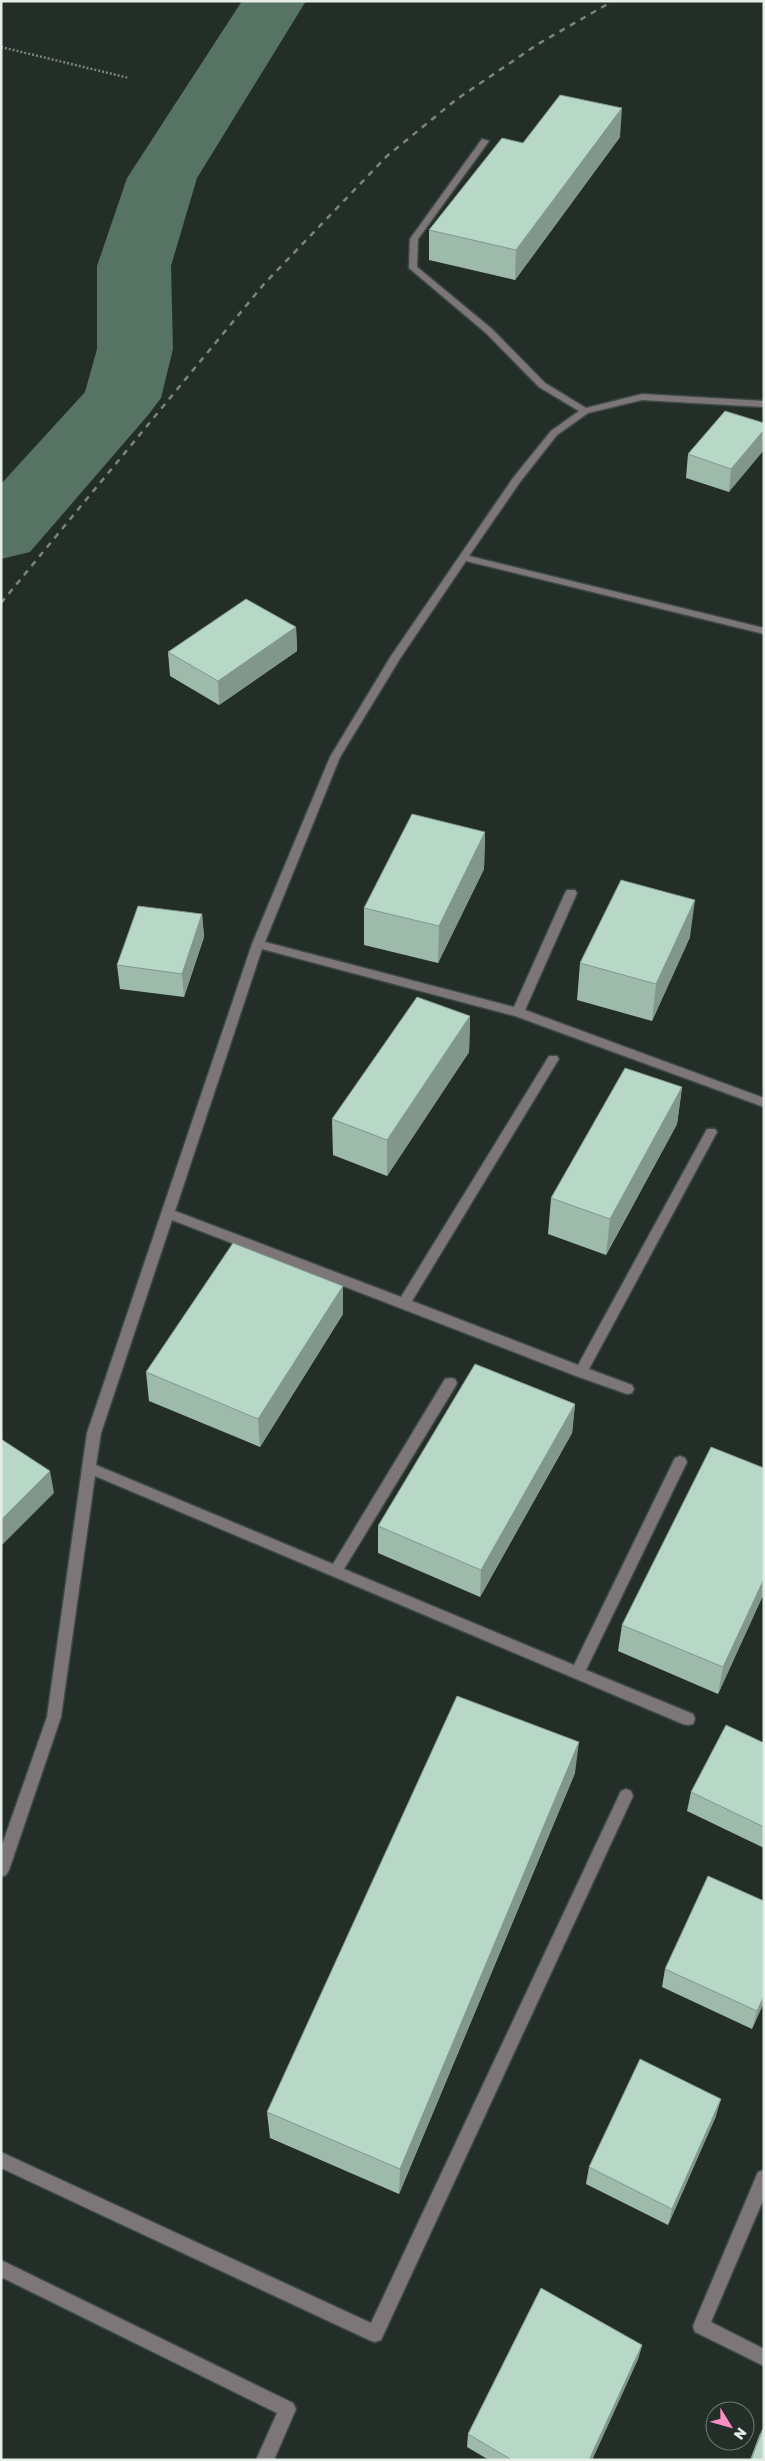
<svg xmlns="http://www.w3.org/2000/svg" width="765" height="2461" font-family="'Golos Text',sans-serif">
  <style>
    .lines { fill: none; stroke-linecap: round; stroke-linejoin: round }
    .river { fill: #567364; fill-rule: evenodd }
    .minor-casing { stroke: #3d4942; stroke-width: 3 }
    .path { stroke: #7a847f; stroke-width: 2.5; stroke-dasharray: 2 2; stroke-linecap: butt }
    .minor { fill: #7c7679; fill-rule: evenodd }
    .rail { stroke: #7b857f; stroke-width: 2.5; stroke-dasharray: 6 6; stroke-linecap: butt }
    .wall { fill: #9ebaab }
    .shaded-wall { fill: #81978b }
    .building { fill: #b8d8c7; stroke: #81978b }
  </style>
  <rect width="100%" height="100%" fill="#222e27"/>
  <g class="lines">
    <polygon class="river" points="242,1 306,1 197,178 171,266 173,349 161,398 149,414 30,552 1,559 1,484 85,392 97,349 97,266 127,178"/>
    <defs>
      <g id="minor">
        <polygon points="482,139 489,141 418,239 417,267 492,329 545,383 586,408 642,394 764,401 764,407 642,400 588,413 557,435 520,482 469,556 764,628 764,634 466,561 401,657 340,757 265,942 514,1007 565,893 567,890 575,890 577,893 525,1010 764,1098 764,1107 515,1016 262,949 175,1211 401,1297 549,1056 557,1056 559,1059 557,1062 412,1301 578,1365 707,1129 715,1129 717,1132 589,1369 632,1385 634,1389 632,1393 627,1394 576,1376 172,1220 101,1433 96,1465 333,1564 445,1379 450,1378 455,1379 457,1383 455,1387 344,1569 574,1665 675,1458 680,1456 685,1458 687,1462 586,1670 693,1714 695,1719 693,1724 688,1725 683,1724 95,1476 61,1717 9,1870 6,1875 1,1877 1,1848 47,1717 87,1433 252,944 330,757 391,656 513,478 551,431 579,411 539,387 486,333 409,268 410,239"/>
        <polygon points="626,1789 631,1791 633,1796 381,2340 375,2342 369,2340 1,2168 1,2152 371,2323 621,1791"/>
        <polygon points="764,2170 764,2198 711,2322 764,2349 764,2366 695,2332 693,2326 758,2172"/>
        <polygon points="1,2260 293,2403 296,2409 274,2460 256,2460 277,2413 1,2277"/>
      </g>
    </defs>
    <use href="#minor" class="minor-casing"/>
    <polyline class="path" points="1,47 129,78"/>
    <use href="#minor" class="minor"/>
    <polyline class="rail" points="1,603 264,284 387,156 457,99 538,44 613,1"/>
  </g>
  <g class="wall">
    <polygon points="620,137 515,280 429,260 429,230 523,143"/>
    <polygon points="764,423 729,492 686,478 688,454"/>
    <polygon points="296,627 297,651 219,705 170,676 168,652"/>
    <polygon points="485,832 484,869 438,963 364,945 364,908"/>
    <polygon points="202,914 204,937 184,997 120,989 117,965"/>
    <polygon points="690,937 652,1021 577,1000 580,963"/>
    <polygon points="470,1016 469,1052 387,1176 333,1155 332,1119"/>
    <polygon points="682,1087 677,1124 606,1255 548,1234 551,1198"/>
    <polygon points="343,1314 260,1447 149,1401 146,1372"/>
    <polygon points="575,1404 572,1433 480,1597 378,1553 378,1526"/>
    <polygon points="764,1593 718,1694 618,1651 622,1625"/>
    <polygon points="764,1743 764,1848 687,1811 691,1792"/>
    <polygon points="575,1773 399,2194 270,2138 267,2112"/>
    <polygon points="665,1969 764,2002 752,2029 662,1987"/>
    <polygon points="716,2116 668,2225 586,2184 589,2167"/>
    <polygon points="642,2345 638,2359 592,2460 489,2460 467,2447 468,2434"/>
    <polygon points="764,2426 764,2460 750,2460 759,2436"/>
  </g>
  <g class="shaded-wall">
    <polygon points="622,108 620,137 515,280 516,250"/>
    <polygon points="764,430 764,450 729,492 731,469"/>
    <polygon points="296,627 297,651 219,705 218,681"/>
    <polygon points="485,832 484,869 438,963 439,926"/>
    <polygon points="695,900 690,937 652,1021 656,984"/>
    <polygon points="202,914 204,937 184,997 182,974"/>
    <polygon points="470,1016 469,1052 387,1176 387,1140"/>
    <polygon points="682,1087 677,1124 606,1255 610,1219"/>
    <polygon points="343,1286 343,1314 260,1447 258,1419"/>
    <polygon points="575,1404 572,1433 480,1597 481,1570"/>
    <polygon points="50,1471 54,1493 1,1546 1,1520"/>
    <polygon points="764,1579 764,1593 718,1694 723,1667"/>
    <polygon points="579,1742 575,1773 399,2194 400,2169"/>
    <polygon points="764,1996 764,2002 752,2029 757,2011"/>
    <polygon points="721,2099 716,2116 668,2225 672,2209"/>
    <polygon points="642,2345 638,2359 592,2460 589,2460"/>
  </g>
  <g class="building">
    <polygon points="560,95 622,108 516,250 429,230 502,138 523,143"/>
    <polygon points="725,411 764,423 764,430 731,469 688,454"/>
    <polygon points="246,599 296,627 218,681 168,652"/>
    <polygon points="412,814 485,832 439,926 364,908"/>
    <polygon points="621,880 695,900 656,984 580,963"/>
    <polygon points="138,906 202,914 182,974 117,965"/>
    <polygon points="417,997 470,1016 387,1140 332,1119"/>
    <polygon points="625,1068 682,1087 610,1219 551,1198"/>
    <polygon points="233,1243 343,1286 258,1419 146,1372"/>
    <polygon points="475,1364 575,1404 481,1570 378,1526"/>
    <polygon points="1,1439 50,1471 1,1520"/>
    <polygon points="711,1447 764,1468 764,1579 723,1667 622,1625"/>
    <polygon points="457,1696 579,1742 400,2169 267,2112"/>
    <polygon points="726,1725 764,1743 764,1827 691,1792"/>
    <polygon points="708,1876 764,1901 764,1996 757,2011 665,1969"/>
    <polygon points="640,2059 721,2099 672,2209 589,2167"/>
    <polygon points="541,2288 642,2345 589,2460 512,2460 468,2434"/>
    <polygon points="764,2426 764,2460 751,2460"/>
  </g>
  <rect width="765" height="2461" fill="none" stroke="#e6eeea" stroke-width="5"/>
  <g transform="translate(730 2426) rotate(127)"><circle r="24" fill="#222e27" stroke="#707b75"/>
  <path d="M0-4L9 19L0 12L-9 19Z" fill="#fb8fc5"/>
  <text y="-8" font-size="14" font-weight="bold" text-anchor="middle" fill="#e6eeea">N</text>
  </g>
</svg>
